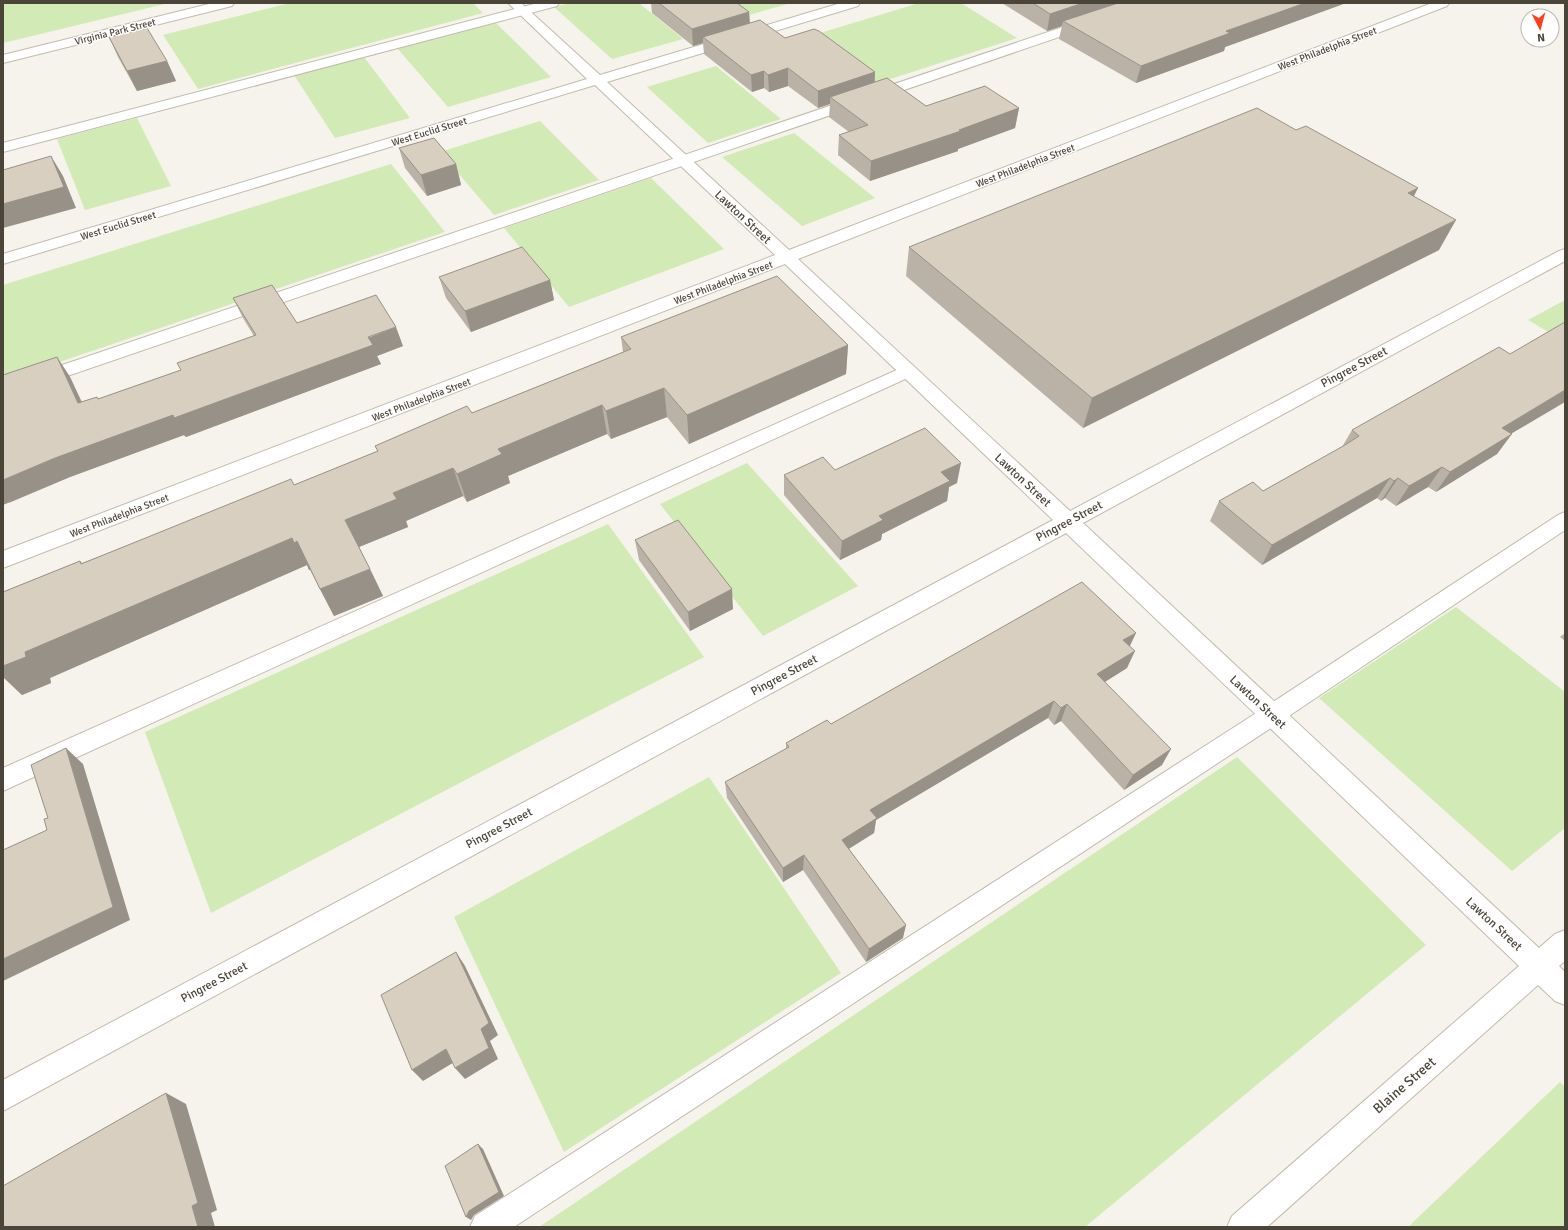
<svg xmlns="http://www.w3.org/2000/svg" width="1568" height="1230" font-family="Signika,sans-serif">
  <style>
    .green { fill: #d2eab5 }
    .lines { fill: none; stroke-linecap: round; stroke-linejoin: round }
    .lane-casing { stroke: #c2bbae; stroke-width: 2 }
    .street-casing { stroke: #c2bbae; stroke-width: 2 }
    .lane { fill: #fff; fill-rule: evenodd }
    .street { fill: #fff; fill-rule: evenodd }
    .wall { fill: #bab2a6 }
    .shaded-wall { fill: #979187 }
    .building { fill: #d8cfc1; stroke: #979187 }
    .labels { text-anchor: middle; stroke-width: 3; stroke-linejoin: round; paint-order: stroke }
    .far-street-label { font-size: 10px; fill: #4b4439; stroke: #fff }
    .street-label { font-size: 12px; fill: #4b4439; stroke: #fff }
    .near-street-label { font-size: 14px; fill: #4b4439; stroke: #fff }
  </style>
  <rect width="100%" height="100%" fill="#f6f3ec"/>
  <g class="green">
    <polygon points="3,3 169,3 3,43"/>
    <polygon points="290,3 473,3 483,13 198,89 163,35"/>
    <polygon points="570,3 639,3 683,39 612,59 554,7"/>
    <polygon points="723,3 791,3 742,17"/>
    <polygon points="919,3 961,3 1017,38 872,85 807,37"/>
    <polygon points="495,22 551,77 448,107 397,48"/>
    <polygon points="364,57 410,118 335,138 294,75"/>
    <polygon points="716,66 781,119 708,143 647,87"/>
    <polygon points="137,118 171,186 85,210 57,139"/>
    <polygon points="540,121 599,180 494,215 440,152"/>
    <polygon points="794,133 875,198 802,226 722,157"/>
    <polygon points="391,164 445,232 3,381 3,285"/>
    <polygon points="651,178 724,249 569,307 504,228"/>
    <polygon points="1565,300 1565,342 1528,320"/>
    <polygon points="747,463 858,586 763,636 660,504"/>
    <polygon points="608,524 704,657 542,740 211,913 145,732"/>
    <polygon points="1456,607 1565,692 1565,828 1512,871 1319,698"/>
    <polygon points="1237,757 1426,945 1085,1227 539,1227"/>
    <polygon points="709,777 841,973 564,1152 454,917"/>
    <polygon points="1560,1082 1565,1087 1565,1227 1408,1227"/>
  </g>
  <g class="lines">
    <defs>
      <g id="lane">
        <polygon points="538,3 559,3 557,6 3,152 3,143"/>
        <polygon points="1134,3 1152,3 1150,6 3,398 3,385"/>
        <polygon points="908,365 914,367 917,371 914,375 3,791 3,768"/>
        <polygon points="1565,512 1565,530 1280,722 514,1227 470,1227 475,1216 1264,708 1558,515"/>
      </g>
      <g id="street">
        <polygon points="213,3 234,3 232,6 3,63 3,55"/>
        <polygon points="508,3 521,3 600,75 841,3 860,3 858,6 607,82 789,250 1432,3 1449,3 1447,6 798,259 1070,511 1559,251 1565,249 1565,261 1083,523 1539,948 1555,934 1565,930 1565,961 1559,966 1565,972 1565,1005 1555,1001 1538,985 1267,1227 1227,1227 1232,1216 1519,966 1066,533 3,1111 3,1080 1053,520 785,264 3,568 3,551 775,255 595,85 3,264 3,254 587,79"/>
      </g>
    </defs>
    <use href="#lane" class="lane-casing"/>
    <use href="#street" class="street-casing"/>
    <use href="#lane" class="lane"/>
    <use href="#street" class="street"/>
  </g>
  <g class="wall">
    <polygon points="651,3 737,3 749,12 750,23 785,38 875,72 875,82 926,106 1019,108 1015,128 958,149 958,151 870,181 838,155 839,135 849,132 829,117 830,104 818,108 788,86 769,92 764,88 752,92 704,54 703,43 693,46 652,13"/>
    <polygon points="1002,3 1346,3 1225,47 1224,51 1136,83 1059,39 1062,26 1047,31"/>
    <polygon points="109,37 167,61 176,81 137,91 118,57"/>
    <polygon points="399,148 456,164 461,185 427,196 405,168"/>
    <polygon points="1414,196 1439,250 1083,428 906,276 909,247"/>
    <polygon points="439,277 550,280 554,300 471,332 446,298"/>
    <polygon points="233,298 297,323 403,346 377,356 381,364 186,437 184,435 70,477 9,503 57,357 70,377 82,402 97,397 98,399 181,370 254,336 243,318"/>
    <polygon points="621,337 848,345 846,374 689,444 667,417 611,439 607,434 508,476 510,483 467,502 463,496 406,521 408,527 359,547 383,596 334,616 310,570 309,570 307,565 50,678 51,683 22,695 3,677 3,592 80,561 82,563 294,485 378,451 375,446 472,413 623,352"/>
    <polygon points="1352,430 1511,434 1497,454 1436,492 1428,487 1396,506 1385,498 1381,501 1377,498 1262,565 1210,521 1219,501 1263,491 1342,447"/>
    <polygon points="835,470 957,483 949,487 947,501 882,534 881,540 840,560 784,495 784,475"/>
    <polygon points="635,540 733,609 690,631 639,560"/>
    <polygon points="1565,633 1565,641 1560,637"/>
    <polygon points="1130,646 1127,668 1105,682 1162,765 1124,790 1061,721 1054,725 1048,718 876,820 874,833 849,849 903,938 866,962 803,870 783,882 727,798 725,782 786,749 786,743 831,724"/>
  </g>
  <g class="shaded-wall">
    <polygon points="1083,3 1129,3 1063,21 1062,26 1047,31 1050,14"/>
    <polygon points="1305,3 1346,3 1225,47 1224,51 1136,83 1141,66 1226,31"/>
    <polygon points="749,12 750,29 703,37 703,43 693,46 692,29"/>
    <polygon points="167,61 176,81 137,91 127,71"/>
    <polygon points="788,68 788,86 769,92 768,75"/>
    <polygon points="764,71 764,88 752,92 751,75"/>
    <polygon points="875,72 874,89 830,97 830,104 818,108 818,91"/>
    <polygon points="1019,108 1015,128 958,149 958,151 870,181 871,161"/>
    <polygon points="51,156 63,176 76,208 3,228 3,204"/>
    <polygon points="456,164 461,185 427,196 421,175"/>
    <polygon points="1418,188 1403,218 1408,193"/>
    <polygon points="1456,220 1439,250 1083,428 1092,398"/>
    <polygon points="550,280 554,300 471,332 465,311"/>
    <polygon points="396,327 403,346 377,356 381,364 186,437 184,435 70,477 3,505 3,480 55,458"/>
    <polygon points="848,345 846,374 689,444 687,415"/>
    <polygon points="57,357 70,377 91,423 78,403"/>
    <polygon points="664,388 667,417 611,439 606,411"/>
    <polygon points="1565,390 1565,402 1487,448 1502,428"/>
    <polygon points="602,405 607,434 508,476 510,483 467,502 457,474 498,449"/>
    <polygon points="1512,434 1497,454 1436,492 1450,472"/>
    <polygon points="961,463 957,483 949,487 947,501 882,534 881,540 840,560 842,541 879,516 941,472"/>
    <polygon points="1442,467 1428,487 1396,506 1409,486"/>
    <polygon points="453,468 463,496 406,521 408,527 359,547 345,520 393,493"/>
    <polygon points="1390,478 1377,498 1262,565 1272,545"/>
    <polygon points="1398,478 1385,498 1381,501 1394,481"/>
    <polygon points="292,538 297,541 312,569 309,570 307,565 50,678 51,683 22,695 3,677 3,666 25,652"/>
    <polygon points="370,569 383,596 334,616 320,589"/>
    <polygon points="732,589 733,609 690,631 688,612"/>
    <polygon points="1136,633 1128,650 1123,640"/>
    <polygon points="1135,651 1127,668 1090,691 1097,674"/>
    <polygon points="1054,701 1048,718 876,820 874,833 840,854 842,840 870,810"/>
    <polygon points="1067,704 1061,721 1054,725 1061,708"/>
    <polygon points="66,748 83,764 130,920 3,981 3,959 113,907"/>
    <polygon points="1171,749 1162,765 1124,790 1133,775"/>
    <polygon points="804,855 803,870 783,882 783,868"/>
    <polygon points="906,925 903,938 866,962 869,949"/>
    <polygon points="456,952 465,966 498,1035 490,1041 498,1059 465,1079 455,1068 481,1029"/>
    <polygon points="446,1049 456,1061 423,1081 412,1070"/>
    <polygon points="166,1093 186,1104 217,1210 211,1213 215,1227 198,1227 192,1206"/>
    <polygon points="478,1144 483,1149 504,1196 474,1215 471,1220 466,1217"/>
  </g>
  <g class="building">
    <polygon points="659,3 737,3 749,12 692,29"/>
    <polygon points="1033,3 1083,3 1050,14"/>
    <polygon points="1118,3 1305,3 1226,31 1230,33 1141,66 1063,21"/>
    <polygon points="760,20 785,38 814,29 819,31 875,72 818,91 788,68 768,75 764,71 751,75 703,37"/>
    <polygon points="147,28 167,61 127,71 109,37"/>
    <polygon points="887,78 926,106 985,86 1019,108 959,130 961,131 871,161 839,135 868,125 830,97"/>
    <polygon points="1257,108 1296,130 1306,126 1418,188 1408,193 1456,220 1092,398 909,247"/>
    <polygon points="434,138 456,164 421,175 399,148"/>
    <polygon points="51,156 64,187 3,204 3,170"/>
    <polygon points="522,247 550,280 465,311 439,277"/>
    <polygon points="777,276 848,345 687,415 664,388 606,411 602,405 498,449 502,454 457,474 453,468 393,493 397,499 345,520 370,569 320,589 297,541 294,543 292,538 25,652 26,657 3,666 3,592 80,561 81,564 148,537 291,479 294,485 378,451 375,446 467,406 472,413 631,349 621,337"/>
    <polygon points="272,285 297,323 376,295 396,327 368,337 373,345 174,418 173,415 55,458 3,480 3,375 57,357 78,403 97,397 98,399 181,370 177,363 256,335 233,298"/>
    <polygon points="1565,322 1565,390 1502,428 1512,434 1450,472 1442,467 1409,486 1398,478 1394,481 1390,478 1272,545 1219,501 1253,482 1263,491 1345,445 1359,436 1352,430 1407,399 1499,347 1510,354"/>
    <polygon points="925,428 961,463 941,472 950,481 879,516 883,520 842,541 784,475 823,457 835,470"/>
    <polygon points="678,520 732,589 688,612 635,540"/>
    <polygon points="1082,582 1136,633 1123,640 1135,651 1097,674 1171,749 1133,775 1067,704 1061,708 1054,701 870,810 877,818 842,840 906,925 869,949 804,855 783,868 725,782 789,747 786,743 827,720 831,724"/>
    <polygon points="66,748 113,907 3,959 3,850 47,830 44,819 48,818 31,765"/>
    <polygon points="456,952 489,1023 481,1029 489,1048 455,1068 446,1049 412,1070 381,995"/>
    <polygon points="166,1093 198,1203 192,1206 198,1227 3,1227 3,1186"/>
    <polygon points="478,1144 499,1192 469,1211 466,1217 445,1166"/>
  </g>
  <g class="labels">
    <g class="far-street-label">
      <text transform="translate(115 31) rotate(-14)" y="4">Virginia Park Street</text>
      <text transform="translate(1327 48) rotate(-21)" y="4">West Philadelphia Street</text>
      <text transform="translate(429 131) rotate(-17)" y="4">West Euclid Street</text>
      <text transform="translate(1025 165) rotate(-21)" y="4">West Philadelphia Street</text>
      <text transform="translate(118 225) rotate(-17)" y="4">West Euclid Street</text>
      <text transform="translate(723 282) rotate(-21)" y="4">West Philadelphia Street</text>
      <text transform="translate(421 399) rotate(-21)" y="4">West Philadelphia Street</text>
      <text transform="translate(119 515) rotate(-21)" y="4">West Philadelphia Street</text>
    </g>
    <g class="street-label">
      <text transform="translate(743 217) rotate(43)" y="4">Lawton Street</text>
      <text transform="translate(1354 367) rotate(-28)" y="4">Pingree Street</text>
      <text transform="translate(1023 480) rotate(43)" y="4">Lawton Street</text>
      <text transform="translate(1069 521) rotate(-28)" y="4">Pingree Street</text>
      <text transform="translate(784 675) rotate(-28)" y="4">Pingree Street</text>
      <text transform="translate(1258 702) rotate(43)" y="4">Lawton Street</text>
      <text transform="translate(499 828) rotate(-28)" y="4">Pingree Street</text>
      <text transform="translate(1494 924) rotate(43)" y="4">Lawton Street</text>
      <text transform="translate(214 982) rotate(-28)" y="4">Pingree Street</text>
    </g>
    <g class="near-street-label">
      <text transform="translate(1404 1085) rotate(-41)" y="5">Blaine Street</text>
    </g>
  </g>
  <rect width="1568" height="1230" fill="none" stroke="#4b4439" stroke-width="8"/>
  <g transform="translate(1540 28) rotate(174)"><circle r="19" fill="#ffffff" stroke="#b7b4b0"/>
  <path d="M0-3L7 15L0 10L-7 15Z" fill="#fc3f1d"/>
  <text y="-6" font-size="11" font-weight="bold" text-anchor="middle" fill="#4b4439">N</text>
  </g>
</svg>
